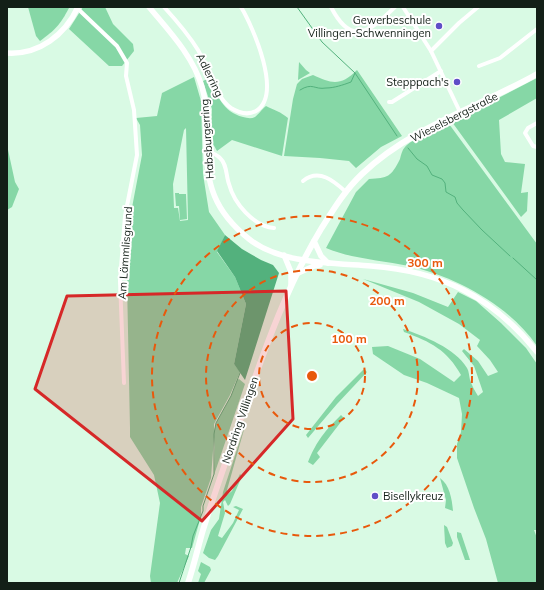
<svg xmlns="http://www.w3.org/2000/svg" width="544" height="590" font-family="Mulish,sans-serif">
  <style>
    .green { fill: #86d7a6; fill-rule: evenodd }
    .water { fill: #53b17d }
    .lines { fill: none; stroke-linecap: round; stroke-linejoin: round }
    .stream { stroke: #53b17d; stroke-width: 1 }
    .street { stroke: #fff; stroke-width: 4 }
    .secondary { stroke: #fff; stroke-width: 5.5 }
    .primary { stroke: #fff; stroke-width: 6 }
    .marked { fill: #d62828; fill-opacity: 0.2; stroke: #d62828; stroke-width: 3; stroke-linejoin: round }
    .ring { fill: none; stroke: #e8590c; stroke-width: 2; stroke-dasharray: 7 5 }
    .poi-dot { fill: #5f4ec7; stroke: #fff; stroke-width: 1.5 }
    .labels { text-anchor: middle; stroke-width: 4; stroke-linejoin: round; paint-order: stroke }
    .poi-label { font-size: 11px; fill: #131f17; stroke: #fff; text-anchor: end }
    .street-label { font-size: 11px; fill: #131f17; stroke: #fff }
    .centre { fill: #e8590c; stroke: #fff; stroke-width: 2 }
    .ring-label { font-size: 12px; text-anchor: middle; font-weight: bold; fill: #e8590c; stroke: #fff; stroke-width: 4; stroke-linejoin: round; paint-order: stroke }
  </style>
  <rect width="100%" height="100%" fill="#d9fae4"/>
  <g class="green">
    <path d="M28,7H66L69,8C60,25 55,30 40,41L36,36Z"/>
    <polygon points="83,7 105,7 113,24 133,44 134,51 122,66 109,66 69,29"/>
    <polygon points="299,62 306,70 310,73 298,80"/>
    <path d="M357,70L402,136L381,147L356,168L349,161L320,158L284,156L293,99L297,84L302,79L313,75C332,84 341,86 357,70Z"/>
    <path d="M194,77L201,101L203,174L209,212L225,235L217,252L235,277L246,304L234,364L240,372L230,395L214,424V432L216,423L231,396L237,380L239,379L245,384L214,475L215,447L214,437L211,478L201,507V516L192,548H186L185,554L189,556L177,583H151L150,576L160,503L154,475L130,437V428L127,282L130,218L142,155L140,125L136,118L157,116L162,93ZM186,128L188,220L180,221L178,208H174L173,184L184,130Z"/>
    <path d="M209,78C217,95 223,112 243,117C247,118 251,119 255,117C258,115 262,109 266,106C274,110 281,112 288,118L282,156L232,140L217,151L212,142L211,135L212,109L203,81Z"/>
    <polygon points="537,78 537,98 499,120 501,154 505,162 525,164 521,193 528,192 527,211 521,217 452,122"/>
    <path d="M449,124L537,244V346C509,305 456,277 409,266C381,260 352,259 326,248L356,192L369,179C388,178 391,177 400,159C401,155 402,150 405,147C410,140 440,128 449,124Z"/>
    <polygon points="7,145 15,182 19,189 12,207 7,210"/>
    <polygon points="175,193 179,193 179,194 186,194 187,219 180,220 179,206 176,206"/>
    <path d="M363,279L413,293L448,307L458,292L476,301L501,323L526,348L537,364V530H534L537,538V583H498L486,539L474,508L457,458V444L461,432L462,414L459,398L427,383L404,375L373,354L372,347L388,346L420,359L454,382L461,375C447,350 431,342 404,332L403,329C424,336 455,348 467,368C469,371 469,376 470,380C472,386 475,391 478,396L483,392L474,366L462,351L464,349L478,361L488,376L498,372L490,360L477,346L480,340L459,324L419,302Z"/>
    <polygon points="364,369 367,372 337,404 308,438 306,435 336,397"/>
    <path d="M341,415L344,418L317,453L320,457L313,465L308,462C317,440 325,431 341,415Z"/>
    <polygon points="245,425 245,426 227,490 227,495 232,491 240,474 242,476 230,504 228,506 225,500 223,502 225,513 218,536 222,538 233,523 239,510 233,507 236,506 243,509 218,556 215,560 209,558 203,553 211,530 219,519 223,492"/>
    <path d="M440,478C450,485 452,500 453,511L445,508L446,500Z"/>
    <polygon points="444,525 447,527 453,543 452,546 447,548 445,543"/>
    <polygon points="457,532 461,533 470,560 465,560 457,537"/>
    <polygon points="201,562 210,567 211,570 204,583 198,583 201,574 198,571"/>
  </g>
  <polygon class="water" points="225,235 242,249 261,260 273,265 279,273 245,380 234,364 246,304 235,277 217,251"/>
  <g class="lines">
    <g class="stream">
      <polyline points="297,7 322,42 355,73 397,136"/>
      <path d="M300,90C313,82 314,90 326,88C334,88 343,85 351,82L355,73"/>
      <polyline points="408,148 417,159 427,166 432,175 442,179 445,183 446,192 455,197 457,203 463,210 482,230 510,256"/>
      <polyline points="513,258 537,280"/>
      <polyline points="179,583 191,547 193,536 203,511 203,506 214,474 214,434 216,423 231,396 240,373"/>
    </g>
    <g class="street">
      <polyline points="76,7 117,46 127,63 126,76 134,110 137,155 125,216 120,281 124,383"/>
      <path d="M164,7C175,19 190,37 198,50C208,67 215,97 231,108C239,113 247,116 256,111C283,95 253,27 241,7"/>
      <path d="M331,7C352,48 370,31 395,7"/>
      <polyline points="403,7 431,51 460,112"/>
      <polyline points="431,51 459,23 478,7"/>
      <polyline points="479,66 500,58 537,29"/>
      <polyline points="389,102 392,102 441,71"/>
      <polyline points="537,123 528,128 525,133 533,146 537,147"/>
      <path d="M206,150C211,152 216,154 220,158C227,164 226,176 229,184C234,203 253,226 274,228"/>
      <path d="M303,181C319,168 334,181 346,192"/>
    </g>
    <g class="secondary">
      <path d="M149,7C169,31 193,56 202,87C207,104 207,123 206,141C206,184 214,211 249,239C280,264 333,263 371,266C441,271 493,297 537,352"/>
      <path d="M7,53C39,55 65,35 78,7"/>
      <polyline points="314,241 321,256 328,263"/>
      <polyline points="284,255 291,272 291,285"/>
      <polyline points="296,274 314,266 320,265"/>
    </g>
    <path class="primary" d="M188,583C194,565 198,547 203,530C216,488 231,447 245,406C266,345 288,284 321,229C333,210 345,190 362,174C411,127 479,107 537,74"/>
  </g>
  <path class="marked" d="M286,291L293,419L202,521L35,389L67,296Z"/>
  <g class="ring">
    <circle cx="312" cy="376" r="53"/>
    <circle cx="312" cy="376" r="106"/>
    <circle cx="312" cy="376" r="160"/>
  </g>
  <g class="poi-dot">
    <circle cx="439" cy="26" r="4"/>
    <circle cx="457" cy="82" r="4"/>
    <circle cx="375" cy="496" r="4"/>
  </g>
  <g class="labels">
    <g class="poi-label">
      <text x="431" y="24">Gewerbeschule<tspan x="431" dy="13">Villingen-Schwenningen</tspan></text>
      <text x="449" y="86">Stepppach's</text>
      <text x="383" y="500" text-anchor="start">Bisellykreuz</text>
    </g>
    <g class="street-label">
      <text transform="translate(210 75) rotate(64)" y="4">Adlerring</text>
      <text transform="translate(454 117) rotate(-27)" y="4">Wieselsbergstraße</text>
      <text transform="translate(207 139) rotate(-94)" y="4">Habsburgerring</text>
      <text transform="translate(125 253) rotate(-86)" y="4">Am Lämmlisgrund</text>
      <text transform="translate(240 420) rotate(-71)" y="4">Nordring Villingen</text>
    </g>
  </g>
  <circle cx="312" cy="376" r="6" class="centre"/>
  <g class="ring-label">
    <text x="425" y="267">300 m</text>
    <text x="387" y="305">200 m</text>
    <text x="349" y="343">100 m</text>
  </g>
  <rect width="544" height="590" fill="none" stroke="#131f17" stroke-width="16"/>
</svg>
